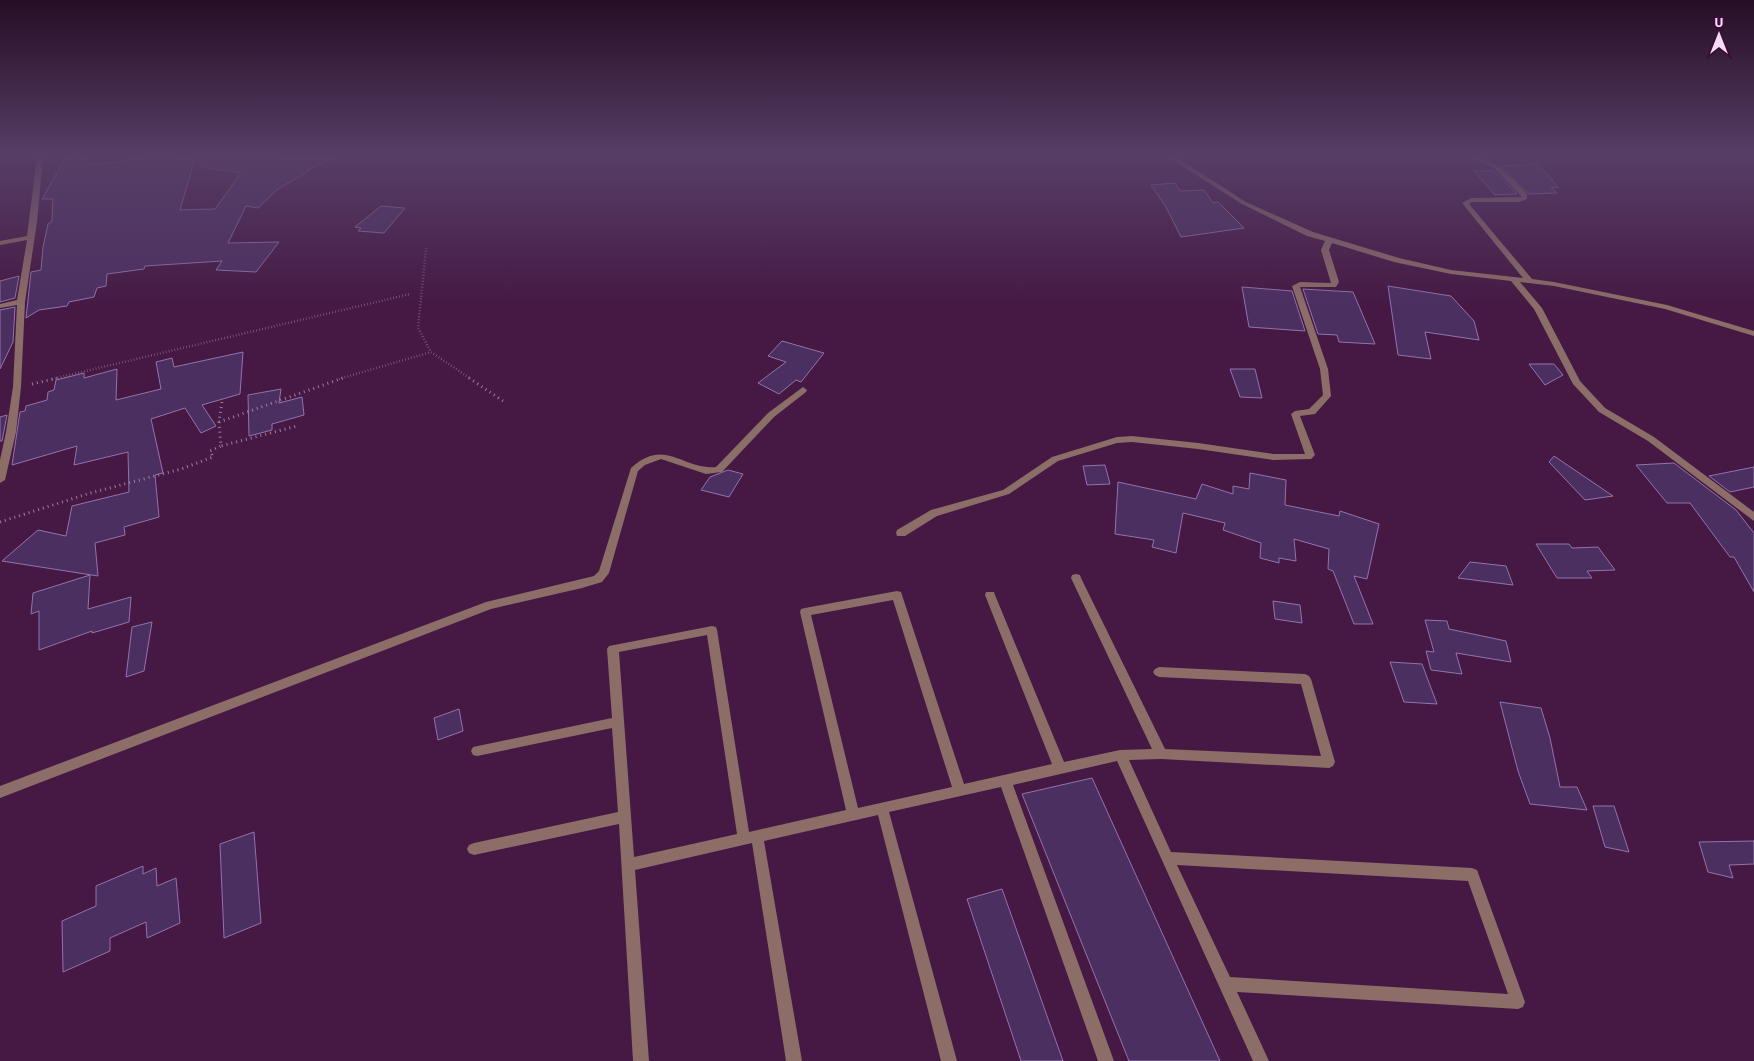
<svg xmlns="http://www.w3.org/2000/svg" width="1754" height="1061" font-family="Barlow,sans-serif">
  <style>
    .building { fill: #4c2f61; stroke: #9373ab }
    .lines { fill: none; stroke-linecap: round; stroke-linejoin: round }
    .path-far1 { stroke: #9f7b9d; stroke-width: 2.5; stroke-dasharray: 0.5 2.5; stroke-linecap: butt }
    .path { stroke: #9f7b9d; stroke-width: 3; stroke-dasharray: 1 4; stroke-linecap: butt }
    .street { fill: #8d6d68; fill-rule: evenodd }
  </style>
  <rect width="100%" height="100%" fill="#451943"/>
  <g class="building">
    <polygon points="66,157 87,157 88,164 120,162 144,157 195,158 180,210 215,209 241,173 201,167 202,157 336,158 307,170 309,171 278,189 258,208 246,206 228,243 279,242 256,272 216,270 222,261 145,266 144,269 107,274 106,286 97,288 94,297 69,302 67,306 39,310 26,318 31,272 41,270 43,247 48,224 52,221 53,199 42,199"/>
    <polygon points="1538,164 1559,188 1551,187 1557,193 1529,194 1500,166"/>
    <polygon points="1474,171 1494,171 1517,194 1495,195"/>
    <polygon points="1175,183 1180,191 1204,190 1213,203 1218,202 1244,228 1181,237 1166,207 1151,185"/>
    <polygon points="381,206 405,208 384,233 358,231 361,228 355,227"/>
    <polygon points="19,276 15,298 0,302 0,281"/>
    <polygon points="1388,286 1451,296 1474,321 1479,340 1425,332 1431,359 1398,355"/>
    <polygon points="1242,287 1292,291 1305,331 1249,327"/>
    <polygon points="1303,289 1353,292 1375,344 1339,342 1337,335 1318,334"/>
    <polygon points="15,307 13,342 0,369 0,310"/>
    <polygon points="782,341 824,353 801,382 796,380 779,394 758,383 786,362 768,356"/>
    <polygon points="243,352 240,394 202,405 216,426 201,433 185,408 151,419 163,473 155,475 159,517 124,527 125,535 95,543 98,576 2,561 38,530 66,536 72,506 129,492 128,452 74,465 77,446 12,465 20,412 25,411 26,406 47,400 48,392 54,390 56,380 84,373 84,378 117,369 116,400 161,389 156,362 172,358 174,367"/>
    <polygon points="1529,364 1554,364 1563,375 1545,385"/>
    <polygon points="1230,369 1255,369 1262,398 1240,397"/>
    <polygon points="281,389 279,403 302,397 304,415 272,424 272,430 249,436 248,395"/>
    <polygon points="7,415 2,441 0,441 0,417"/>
    <polygon points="1554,456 1613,496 1585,500 1549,462"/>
    <polygon points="1674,463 1736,510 1754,533 1754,592 1734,557 1730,557 1690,503 1667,503 1636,465"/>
    <polygon points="1105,465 1110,484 1087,485 1083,466"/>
    <polygon points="1754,467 1754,487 1730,492 1709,476"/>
    <polygon points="728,470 743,474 729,497 701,490 710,477"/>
    <polygon points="1250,473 1286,480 1285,505 1339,516 1340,511 1379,524 1367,579 1354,576 1373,624 1354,624 1333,571 1328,569 1329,549 1294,539 1296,561 1279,558 1279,563 1260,558 1261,543 1223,530 1225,523 1183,513 1176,553 1152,547 1154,540 1115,534 1118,482 1196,499 1202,484 1233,494 1233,486 1249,489"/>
    <polygon points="1536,544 1569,544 1572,548 1598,547 1615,570 1587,571 1592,578 1557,578"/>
    <polygon points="1470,562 1506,566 1513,585 1458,578"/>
    <polygon points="90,575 88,609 131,597 129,622 92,633 92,631 39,650 39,611 31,614 33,593"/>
    <polygon points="1273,601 1300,605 1302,623 1275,619"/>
    <polygon points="1425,620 1447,621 1449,629 1506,641 1511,662 1456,653 1462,674 1431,670 1426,651 1434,652"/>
    <polygon points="152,622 144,671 126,677 132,627"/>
    <polygon points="1390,662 1422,664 1437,704 1404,702"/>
    <polygon points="1500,702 1541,708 1550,738 1560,787 1577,787 1587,810 1530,804 1518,771"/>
    <polygon points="459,709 463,731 438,740 434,718"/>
    <polygon points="1092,778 1220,1061 1129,1061 1022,794"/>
    <polygon points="1593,806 1614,806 1629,852 1605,847"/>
    <polygon points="254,832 261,923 224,938 220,844"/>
    <polygon points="1754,841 1754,864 1729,865 1733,878 1708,872 1699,842"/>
    <polygon points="143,866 143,874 156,868 157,886 176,878 180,923 147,938 146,922 110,938 110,951 63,972 62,921 96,906 96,886"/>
    <polygon points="1002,889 1063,1061 1021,1061 967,899"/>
  </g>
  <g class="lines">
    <g class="path-far1">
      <polyline points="426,248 418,328 431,352 471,379"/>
      <polyline points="52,379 410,294"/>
      <polyline points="339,379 431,352"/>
    </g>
    <g class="path">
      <polyline points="469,378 503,401"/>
      <polyline points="32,384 58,378"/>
      <polyline points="222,402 219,422 221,446 297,426"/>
      <polyline points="219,422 343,378"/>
      <polyline points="0,522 87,494 181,469 213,457 210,451 221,446"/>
    </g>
    <g class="street">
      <polygon points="37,157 43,157 37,222 25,302 21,387 16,432 5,480 0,483 0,460 6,432 13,387 17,305 0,308 0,304 17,300 27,240 0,245 0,241 27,236"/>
      <path d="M1168,157H1176L1246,202L1313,232L1399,258L1451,270L1523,278L1462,203L1471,198L1522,197L1493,167L1468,157C1494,157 1510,176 1527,194V199L1519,202H1472L1469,204L1532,279L1554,282L1667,305L1754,331V336L1665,309L1554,286L1520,282L1542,308L1580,381L1605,408L1654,437L1754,512V521L1648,441L1599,412L1573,384L1534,309L1511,281L1451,274L1394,262L1332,243L1329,250L1339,282L1336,287H1300L1328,369L1331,396L1315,414L1300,416L1315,455L1311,459L1273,460L1198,449L1132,442L1117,443L1058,461L1009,494L937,516L905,536H897L896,533L897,530L931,510L1003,490L1052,457L1117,437L1132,436L1198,443L1273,454H1305L1291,414L1295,411L1309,409L1323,395L1320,369L1292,286L1300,282L1331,283L1321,250L1325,241L1307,236L1242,204Z"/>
      <path d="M803,387L807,390L806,392L774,417L722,472L706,474L661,459L645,465L638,471L609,573L602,582L582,588L491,609L0,798V786L486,602L594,576L599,571L631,468C666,437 681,470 716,467L768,413Z"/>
      <path d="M1076,574L1080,575L1081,578L1165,749L1321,756L1301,684L1159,677L1155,675L1153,672L1155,669L1159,667L1305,674L1309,676L1311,679L1335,762L1333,766L1329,768L1161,759L1129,760L1171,852L1472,868L1477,870L1525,1002L1523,1007L1518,1009L1237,992L1269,1061H1253L1117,761L1013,785L1114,1061H1098L1001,787L889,812L957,1061H941L878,815L764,841L802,1061H786L752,843L635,870L649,1061H633L619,824L474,855L469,853L467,849L469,845L474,843L618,812L612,728L477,756L473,755L471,751L473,747L612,718L607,649L609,646L712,626L716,627L717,630L749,832L846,810L800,612L801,609L805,608L897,591L901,592L902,595L964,784L1052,764L985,595L986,592H994L995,595L1064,762L1120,750L1152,749L1071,578L1072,575ZM893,600L952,787L858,808L811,615ZM707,635L737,834L634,857L619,652ZM1177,865L1468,881L1508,994L1230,977Z"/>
    </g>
  </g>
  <linearGradient id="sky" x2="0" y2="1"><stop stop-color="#260e25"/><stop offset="0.51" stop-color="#563e66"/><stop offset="1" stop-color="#563e66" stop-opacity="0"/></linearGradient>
  <rect width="1754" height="306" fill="url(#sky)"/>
  <g transform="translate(1719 35)" stroke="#3a0e38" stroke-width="4" paint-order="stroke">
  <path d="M0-4L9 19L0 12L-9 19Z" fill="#f7dbf4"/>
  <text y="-8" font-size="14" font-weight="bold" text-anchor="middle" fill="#f7dbf4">U</text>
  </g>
</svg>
